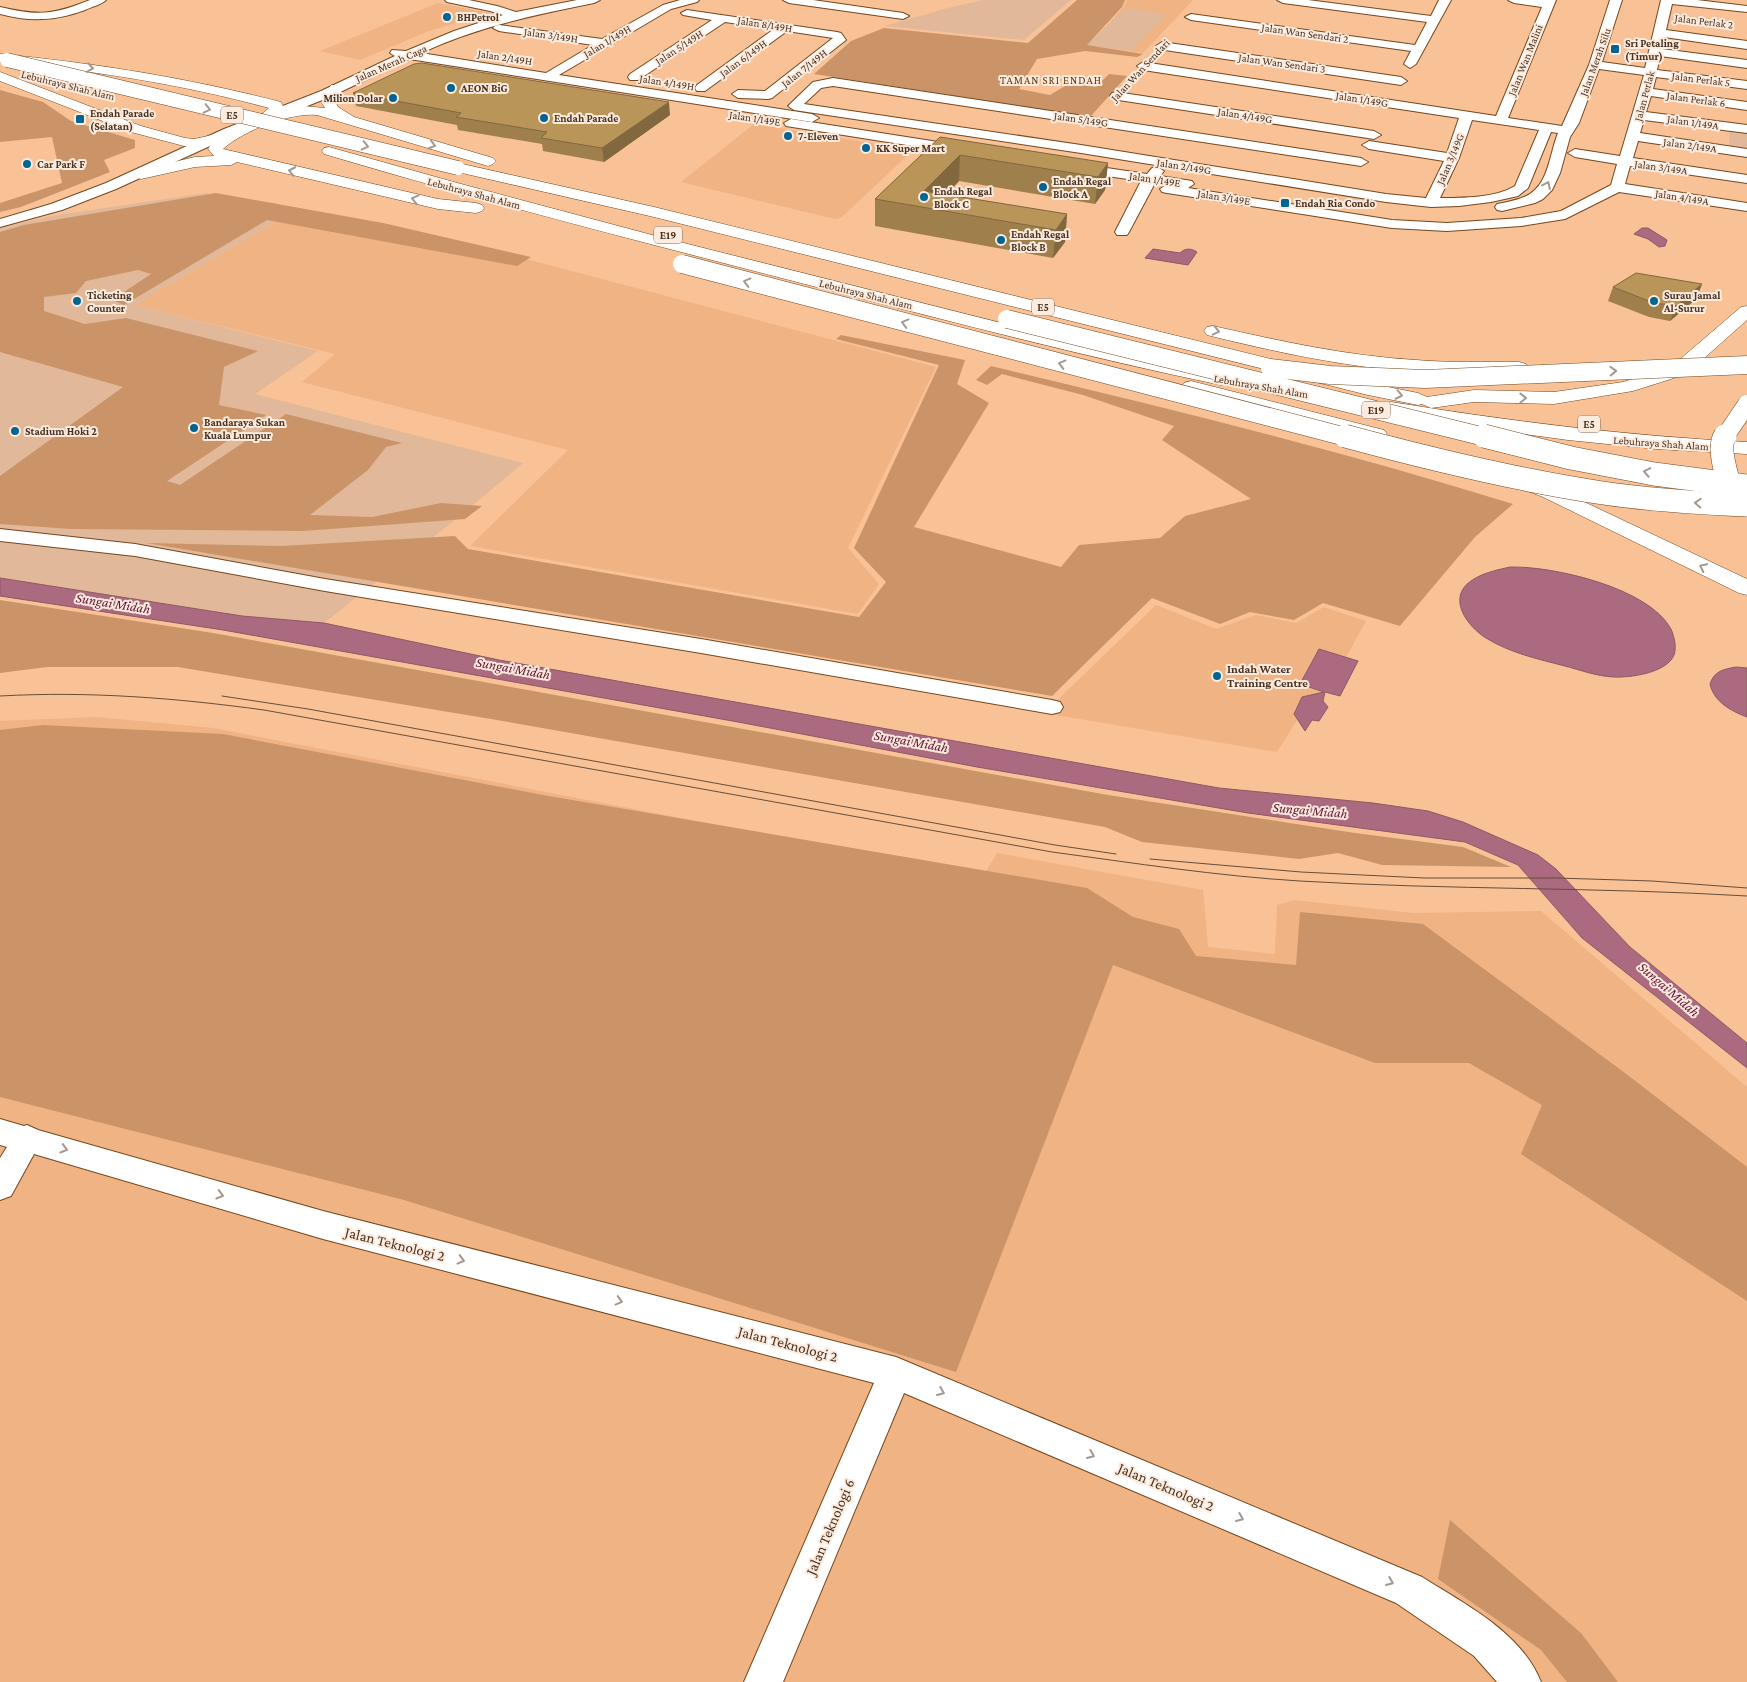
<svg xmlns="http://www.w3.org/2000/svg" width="1747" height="1682" font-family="'Crimson Pro',serif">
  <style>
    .built { fill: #f0b383 }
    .green { fill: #e1b899 }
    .forest { fill: #ca9468 }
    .water { fill: #ac6a80; stroke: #8e5964 }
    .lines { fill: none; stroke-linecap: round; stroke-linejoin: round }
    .minor-casing { stroke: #77471d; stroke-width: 2 }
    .highway-casing { stroke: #77471d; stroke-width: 1 }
    .minor { fill: #fff; fill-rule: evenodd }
    .highway { fill: #fff; fill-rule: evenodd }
    .tram { stroke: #694d37; stroke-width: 1 }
    .highway-bridge-far2-casing { stroke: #77471d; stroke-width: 15; stroke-linecap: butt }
    .highway-bridge-far1-casing { stroke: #77471d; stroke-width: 19; stroke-linecap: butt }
    .highway-bridge-casing { stroke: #77471d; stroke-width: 24; stroke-linecap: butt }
    .highway-bridge-far2 { stroke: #fff; stroke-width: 14 }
    .highway-bridge-far1 { stroke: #fff; stroke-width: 18 }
    .highway-bridge { stroke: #fff; stroke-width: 23 }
    .wall { fill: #9f804d }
    .shaded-wall { fill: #82683f }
    .building { fill: #b9955a; stroke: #82683f }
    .oneway { stroke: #a49890 }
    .poi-dot { fill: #016493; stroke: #fdebde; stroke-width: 2 }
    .labels { text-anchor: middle; stroke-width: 4; stroke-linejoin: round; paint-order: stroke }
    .far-poi-label { font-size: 11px; font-weight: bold; fill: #483221; stroke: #fdebde; text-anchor: start }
    .far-street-label { font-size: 11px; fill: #483221; stroke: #fdebde }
    .far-neighbourhood-label { font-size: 11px; letter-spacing: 1px; fill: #5f3202; stroke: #fdebde }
    .shield { fill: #fdebde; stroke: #7e6a5a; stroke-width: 1 }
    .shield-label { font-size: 11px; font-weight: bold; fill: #483221 }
    .poi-label { font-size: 12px; font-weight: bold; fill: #483221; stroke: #fdebde; text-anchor: start }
    .water-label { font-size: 14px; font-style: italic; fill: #641337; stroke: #fdebde }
    .near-street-label { font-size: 15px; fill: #483221; stroke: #fdebde }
  </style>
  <rect width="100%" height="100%" fill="#f9c196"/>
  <g class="built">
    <polygon points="1127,0 1193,0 1143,53 1090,45 1123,8"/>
    <polygon points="438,3 489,13 429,31 360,60 320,51"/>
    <polygon points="754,124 913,150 842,217 835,219 681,182"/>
    <polygon points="294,211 499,252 936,367 848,548 879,584 858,614 470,546 568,450 302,382 335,354 135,305"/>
    <polygon points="1156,605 1216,629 1256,615 1296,623 1324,607 1366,621 1346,657 1358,661 1340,696 1325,692 1323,701 1328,707 1319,721 1312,720 1305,731 1297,720 1277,752 1044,713"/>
    <polygon points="96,717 213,728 983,876 997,853 1203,890 1208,947 1275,954 1277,905 1294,900 1413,913 1541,911 1747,1087 1747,1682 0,1682 0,721"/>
  </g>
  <g class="green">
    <polygon points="983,0 1071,0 1024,40 885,26 948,8"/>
    <polygon points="1125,8 1167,14 1131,51 1087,45"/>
    <polygon points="1730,129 1747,132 1747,150 1729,148"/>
    <polygon points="206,193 294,211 135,305 318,351 255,394 523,463 455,520 324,623 242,616 0,578 0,228 51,216"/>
  </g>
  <g class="forest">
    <polygon points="1077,0 1125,0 1122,7 1087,45 1143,54 1137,57 1085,51 1037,59 1019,89 1050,95 1070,83 1096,87 1109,74 1127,76 1090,117 814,74 851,41 884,28 1028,43"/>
    <polygon points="0,90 43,102 71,121 135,140 135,148 104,160 110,172 21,207 0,212 0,203 62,183 52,137 0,142"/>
    <polygon points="216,193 383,223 531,257 517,266 267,220 124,305 112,300 151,274 138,270 86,281 76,293 44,297 44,311 85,324 126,318 258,351 224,367 219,405 266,415 167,481 180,485 286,414 402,443 386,447 368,470 310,515 372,517 441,503 482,506 465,519 303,531 71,529 0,524 0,476 123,387 0,352 0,232 24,225"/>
    <path d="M841,335L965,360L957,384L989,403L914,527L1061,567L1079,545L1160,538L1185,516L1251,499L1162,440L1174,426L1083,395L1002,374L987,385L976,380L991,366C1166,408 1341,450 1513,504L1475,537L1400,626L1323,603L1294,620L1250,612L1220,624L1152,598L1052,696L147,543L282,546L455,536L468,549L859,617L886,582L854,548L939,365L836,339Z"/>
    <polygon points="0,600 213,633 1108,795 1355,833 1463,847 1511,867 1382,865 1338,853 1299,859 1142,842 1105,827 491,719 178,667 47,667 0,673"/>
    <polygon points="43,725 223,734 543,795 1087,888 1133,917 1179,929 1196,956 1296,965 1300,912 1423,924 1625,1073 1747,1167 1747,1301 1521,1154 1542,1105 1469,1063 1375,1063 1113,965 956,1372 404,1200 0,1097 0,730"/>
    <polygon points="1450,1520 1581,1633 1618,1682 1567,1682 1541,1650 1438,1579"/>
  </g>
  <g class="water">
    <polygon points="1642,228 1648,228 1667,240 1665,246 1659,247 1648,239 1634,234"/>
    <path d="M1153,249L1180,253C1185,248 1191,248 1197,252L1188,265L1145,258Z"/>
    <path d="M1510,567C1554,566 1649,588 1671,629C1674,636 1677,647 1674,655C1667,673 1629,678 1613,677C1596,676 1580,670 1565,666C1538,659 1510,653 1486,638C1468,627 1446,598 1471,581C1482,573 1497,570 1510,567Z"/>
    <polygon points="0,578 242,616 324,623 499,660 1219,788 1373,803 1428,811 1463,822 1538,855 1556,869 1630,947 1747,1043 1747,1068 1582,938 1518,865 1465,842 1248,813 977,767 738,722 223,630 0,596"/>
    <polygon points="1319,649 1358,661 1340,696 1325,692 1323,701 1328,707 1319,721 1312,720 1305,731 1294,714 1302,697 1324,692 1300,684"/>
    <path d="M1736,667L1747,668V717C1731,711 1714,702 1710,684C1714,671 1724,669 1736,667Z"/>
  </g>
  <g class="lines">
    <defs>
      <g id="minor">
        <path d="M90,0H106C101,5 91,7 85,10C55,21 30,22 0,14V7C39,16 52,15 90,0Z"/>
        <path d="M445,0H469L497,6L516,12L577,0H600L594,3C534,15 477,27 421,53L546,73L593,45L499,31L493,28L495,26L499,25L602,39L663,5L680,0H699L697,2L671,9L559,75L812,114L819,118L812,122L409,59L330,97L234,135L116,189L62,210L0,227V219L51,204L106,183L224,129L321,91L395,56L390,53L392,50L406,51L454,31L503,15L490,11L447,2Z"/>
        <polygon points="783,0 813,0 903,13 909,16 903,19 789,3"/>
        <polygon points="1277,0 1308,0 1431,16 1439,0 1451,0 1416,64 1410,68 1404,64 1411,51 1191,20 1185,17 1191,14 1415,45 1427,22 1283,3"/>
        <path d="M1508,0H1556L1508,118L1562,126L1589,65L1610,0H1622L1602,62L1645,68L1661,0H1697L1747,6V12L1672,4L1666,30L1747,41V49L1664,37L1662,49L1747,60V68L1660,56L1657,70L1747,81V89L1656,77L1653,89L1747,102V110L1651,96L1646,112L1747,125V133L1644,120L1640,133L1747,149V157L1638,141L1633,158L1747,175V183L1630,166L1625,184L1747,203V211L1619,192L1565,219L1521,226L1447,231L1392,228L1167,193L1162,192L1160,189L1166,185L1155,183L1129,232L1127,235H1117L1115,232L1141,181L1073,171L1066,167L1073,163L1147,174L1152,168L1157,167L1164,171L1160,176L1192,181L1194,184L1188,188L1392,220L1447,223L1521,218L1561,211L1611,185L1617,164L1575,157L1568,153L1575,149L1620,156L1644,75L1599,69L1579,123L1570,137L1560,173L1552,190L1543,199L1535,203L1502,211L1497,210L1495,207L1497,204C1506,202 1515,201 1524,197C1549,187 1549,155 1558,133L1551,132L1528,188L1518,196L1491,202L1459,206L1431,207L1386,202L1081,153L794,110L788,106L813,82L833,78L1361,158L1368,162L1361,166L833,86L821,88L804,104L1081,145L1386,194L1426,198L1444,161L1369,149L1362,145L1369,141L1447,153L1459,118L1143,70L1137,66L1143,62L1496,116L1542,7L1514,3ZM1472,120L1539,130L1515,186C1495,198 1464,198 1440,198L1459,158Z"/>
        <polygon points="687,10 837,32 841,33 846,40 772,98 768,99 738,98 732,94 738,90 765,91 833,38 787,31 705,91 697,91 695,88 697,85 774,29 725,22 638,80 630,80 628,77 630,74 712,20 683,15 681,13"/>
        <polygon points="1162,42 1401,77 1407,81 1401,85 1158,49 1156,46"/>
        <polygon points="1116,92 1374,131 1381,135 1374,139 1112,99 1110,96 1112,93"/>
        <polygon points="791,119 964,146 971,150 964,154 786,126 784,123"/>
        <polygon points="0,529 135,544 325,579 701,639 1052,700 1060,702 1063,707 1060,712 1052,714 701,653 325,591 135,556 0,541"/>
        <path d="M0,1119L24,1126L27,1125L38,1130L323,1211L896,1357L1422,1577C1466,1605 1521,1632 1541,1682H1497L1474,1656L1396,1603L904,1393L783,1682H744L874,1383L323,1239L34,1154L11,1196L0,1200V1158L7,1147L0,1145Z"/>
      </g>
      <g id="highway">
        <path d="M0,54C95,63 188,78 281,102L284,108L283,110L304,106L325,108L322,103L331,85H341L343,88L336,103L338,107L354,117L493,158L496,161L493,164L488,166L317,115C290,112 243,131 223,149L438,199L476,203L482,205L484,208L482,211L476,213L438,209L237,162L231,165L195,167L141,179L136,177L133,174L136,171L195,157L214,156L208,149L212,143L194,147L184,146L131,132L0,81V72L141,126L185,138L194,139L217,134L223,136L262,117L263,113L269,108C181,84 91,70 0,62Z"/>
        <path d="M329,147L461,184L652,235L1077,342L1228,375L1231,379L1228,383L1221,385C1090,358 961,324 832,291C662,247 492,204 324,154L322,151L324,148Z"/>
        <polygon points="458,163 654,207 1368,383 1418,393 1427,397 1474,390 1554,392 1623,382 1660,370 1678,361 1741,307 1747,306 1747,320 1692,369 1674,378 1633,391 1554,404 1474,402 1431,408 1422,404 1418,405 1368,395 654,217 453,171 450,168 453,165"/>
        <path d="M1213,326C1280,341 1347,356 1416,360C1450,363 1485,361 1519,362L1526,364L1528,368L1526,372L1519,374C1485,372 1450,374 1416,372C1346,367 1275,352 1207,335L1204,331L1207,327Z"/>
        <polygon points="1191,381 1384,430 1387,434 1384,438 1377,440 1184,391 1181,387 1184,383"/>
        <path d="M1391,402C1509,421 1627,436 1747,442V454L1657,449L1568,440L1480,428L1384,412L1381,408L1384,404Z"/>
        <polygon points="1527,478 1557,489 1747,579 1747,595 1739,593 1543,497 1520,488 1516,484 1520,480"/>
      </g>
    </defs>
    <use href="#minor" class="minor-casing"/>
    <use href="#highway" class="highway-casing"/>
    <use href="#minor" class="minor"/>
    <use href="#highway" class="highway"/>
    <g class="tram">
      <path d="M0,696C89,691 176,698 264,710L1052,852C1134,863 1217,876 1300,881C1449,890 1598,887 1747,896"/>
      <polyline points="222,696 308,709 1055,845 1116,854"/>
      <polyline points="1150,859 1301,872 1424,878 1557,878 1652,881 1747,888"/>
    </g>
    <defs>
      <polyline id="highway-bridge-far2" points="7,60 458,168"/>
      <g id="highway-bridge-far1">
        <polyline points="682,264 1350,438"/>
        <polyline points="1007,319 1489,438"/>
        <polyline points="1270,368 1330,375 1425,379 1747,365"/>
        <polyline points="1724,438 1747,404"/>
      </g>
      <g id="highway-bridge">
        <path d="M1345,436C1430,459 1516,480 1603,493C1650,500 1699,503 1747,505"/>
        <polyline points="1484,436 1571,458 1654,474 1747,486"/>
        <path d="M1725,436C1716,449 1730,485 1734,500"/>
      </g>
    </defs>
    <use href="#highway-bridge-far2" class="highway-bridge-far2-casing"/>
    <use href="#highway-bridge-far1" class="highway-bridge-far1-casing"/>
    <use href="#highway-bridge" class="highway-bridge-casing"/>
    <use href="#highway-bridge-far2" class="highway-bridge-far2"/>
    <use href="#highway-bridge-far1" class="highway-bridge-far1"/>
    <use href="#highway-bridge" class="highway-bridge"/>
  </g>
  <g class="wall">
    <polygon points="353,93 670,115 604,162 543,151 542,144 458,130 457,125 356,106"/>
    <polygon points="940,137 1108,163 1105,190 1095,204 959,181 946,195 1067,214 1065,242 1053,258 875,226 875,199"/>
    <polygon points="1702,284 1696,299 1670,321 1649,317 1608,301 1613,287"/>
  </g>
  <g class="shaded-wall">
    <polygon points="669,102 670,115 604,162 602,148"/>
    <polygon points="960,155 959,181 933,209 924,191"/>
    <polygon points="1108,163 1105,190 1095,204 1098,177"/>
    <polygon points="1067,214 1065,242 1053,258 1056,230"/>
    <polygon points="1702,284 1696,299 1670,321 1676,306"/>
  </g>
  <g class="building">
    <polygon points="422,63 669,102 602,148 541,138 547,132 456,117 461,113 353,93 414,64"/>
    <polygon points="940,137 1108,163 1098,177 960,155 924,191 1067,214 1056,230 875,199"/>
    <polygon points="1636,273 1702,284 1676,306 1654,303 1613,287"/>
  </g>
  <defs><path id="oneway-chevron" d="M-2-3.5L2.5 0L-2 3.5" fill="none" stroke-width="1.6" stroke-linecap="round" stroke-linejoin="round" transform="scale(1.25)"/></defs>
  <g class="oneway">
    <use href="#oneway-chevron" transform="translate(90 68) rotate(9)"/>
    <use href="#oneway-chevron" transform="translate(207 109) rotate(13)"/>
    <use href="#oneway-chevron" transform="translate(432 145) rotate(16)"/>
    <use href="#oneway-chevron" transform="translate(365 146) rotate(13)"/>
    <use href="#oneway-chevron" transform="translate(292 171) rotate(-168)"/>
    <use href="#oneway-chevron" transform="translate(1547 185) rotate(-64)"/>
    <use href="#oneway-chevron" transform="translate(415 199) rotate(-167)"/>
    <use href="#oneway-chevron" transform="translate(747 282) rotate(-165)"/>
    <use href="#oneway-chevron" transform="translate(905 323) rotate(-165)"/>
    <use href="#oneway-chevron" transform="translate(1216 331) rotate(13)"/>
    <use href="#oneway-chevron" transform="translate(1062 364) rotate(-165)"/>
    <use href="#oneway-chevron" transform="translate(1613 371) rotate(-2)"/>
    <use href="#oneway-chevron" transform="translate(1399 395) rotate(12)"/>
    <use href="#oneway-chevron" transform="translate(1523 398) rotate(-1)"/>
    <use href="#oneway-chevron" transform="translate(1647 472) rotate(-169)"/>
    <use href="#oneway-chevron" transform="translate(1698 503) rotate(-177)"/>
    <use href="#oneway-chevron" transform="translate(1703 567) rotate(-154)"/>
    <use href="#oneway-chevron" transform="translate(64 1149) rotate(16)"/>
    <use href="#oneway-chevron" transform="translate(220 1195) rotate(16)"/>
    <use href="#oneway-chevron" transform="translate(461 1260) rotate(14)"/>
    <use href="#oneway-chevron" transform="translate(619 1301) rotate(15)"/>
    <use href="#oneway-chevron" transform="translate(941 1392) rotate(23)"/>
    <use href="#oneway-chevron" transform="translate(1091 1455) rotate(23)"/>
    <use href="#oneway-chevron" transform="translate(1240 1518) rotate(23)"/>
    <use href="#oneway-chevron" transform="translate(1390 1582) rotate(23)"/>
  </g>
  <g class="poi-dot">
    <circle cx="447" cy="17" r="5"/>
    <rect x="1610" y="44" width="10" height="10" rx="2.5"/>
    <circle cx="451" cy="88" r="5"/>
    <circle cx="393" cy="98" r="5"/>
    <circle cx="544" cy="118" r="5"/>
    <rect x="75" y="114" width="10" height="10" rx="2.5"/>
    <circle cx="788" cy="136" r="5"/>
    <circle cx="866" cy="148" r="5"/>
    <circle cx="27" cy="164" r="5"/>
    <circle cx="1043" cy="187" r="5"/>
    <circle cx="924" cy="197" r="5"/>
    <rect x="1280" y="198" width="10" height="10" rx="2.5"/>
    <circle cx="1001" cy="240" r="5"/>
    <circle cx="77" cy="301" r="5"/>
    <circle cx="1654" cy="301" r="5"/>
    <circle cx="194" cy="428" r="5"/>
    <circle cx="15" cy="431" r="5"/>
    <circle cx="1217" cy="676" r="5"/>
  </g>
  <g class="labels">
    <g class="far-poi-label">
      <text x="457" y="21">BHPetrol</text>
      <text x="1625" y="47">Sri Petaling<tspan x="1625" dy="13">(Timur)</tspan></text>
      <text x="461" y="92">AEON BiG</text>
      <text x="383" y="102" text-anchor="end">Milion Dolar</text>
      <text x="90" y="117">Endah Parade<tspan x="90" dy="13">(Selatan)</tspan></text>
      <text x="554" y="122">Endah Parade</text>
      <text x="798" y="140">7-Eleven</text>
      <text x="876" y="152">KK Super Mart</text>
      <text x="37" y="168">Car Park F</text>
      <text x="1053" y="185">Endah Regal<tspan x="1053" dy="13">Block A</tspan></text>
      <text x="934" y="195">Endah Regal<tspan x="934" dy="13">Block C</tspan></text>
      <text x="1295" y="207">Endah Ria Condo</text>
      <text x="1011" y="238">Endah Regal<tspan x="1011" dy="13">Block B</tspan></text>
      <text x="87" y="299">Ticketing<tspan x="87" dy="13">Counter</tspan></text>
      <text x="1664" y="299">Surau Jamal<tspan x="1664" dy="13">Al-Surur</tspan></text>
      <text x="204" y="426">Bandaraya Sukan<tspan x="204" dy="13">Kuala Lumpur</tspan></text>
      <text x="25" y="435">Stadium Hoki 2</text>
    </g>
    <g class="far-street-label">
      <text transform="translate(1704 21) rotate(7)" y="4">Jalan Perlak 2</text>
      <text transform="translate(765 24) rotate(9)" y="4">Jalan 8/149H</text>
      <text transform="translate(1305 33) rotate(8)" y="4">Jalan Wan Sendari 2</text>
      <text transform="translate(551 35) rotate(8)" y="4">Jalan 3/149H</text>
      <text transform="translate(607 41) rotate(-31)" y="4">Jalan 1/149H</text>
      <text transform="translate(679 47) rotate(-33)" y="4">Jalan 5/149H</text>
      <text transform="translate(505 57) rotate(9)" y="4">Jalan 2/149H</text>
      <text transform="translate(743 58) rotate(-36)" y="4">Jalan 6/149H</text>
      <text transform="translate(1525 60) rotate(-68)" y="4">Jalan Wan Malini</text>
      <text transform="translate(1595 62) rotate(-70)" y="4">Jalan Merah Silu</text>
      <text transform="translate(391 63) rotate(-24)" y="4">Jalan Merah Caga</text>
      <text transform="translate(1282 63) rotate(8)" y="4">Jalan Wan Sendari 3</text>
      <text transform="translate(804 68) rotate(-38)" y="4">Jalan 7/149H</text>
      <text transform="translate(1140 70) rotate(-47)" y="4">Jalan Wan Sendari</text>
      <text transform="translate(1701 79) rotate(7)" y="4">Jalan Perlak 5</text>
      <text transform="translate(667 82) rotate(9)" y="4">Jalan 4/149H</text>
      <text transform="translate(68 85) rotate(14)" y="4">Lebuhraya Shah Alam</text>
      <text transform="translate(1644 96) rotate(-75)" y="4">Jalan Perlak</text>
      <text transform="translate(1362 99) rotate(9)" y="4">Jalan 1/149G</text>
      <text transform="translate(1696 99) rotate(8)" y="4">Jalan Perlak 6</text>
      <text transform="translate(1245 115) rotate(9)" y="4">Jalan 4/149G</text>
      <text transform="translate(755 118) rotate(9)" y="4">Jalan 1/149E</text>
      <text transform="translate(1081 119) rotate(8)" y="4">Jalan 5/149G</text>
      <text transform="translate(1693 122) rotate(8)" y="4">Jalan 1/149A</text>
      <text transform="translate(1690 145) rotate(8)" y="4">Jalan 2/149A</text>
      <text transform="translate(1450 159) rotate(-67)" y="4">Jalan 3/149G</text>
      <text transform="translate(1184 166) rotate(9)" y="4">Jalan 2/149G</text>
      <text transform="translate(1661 167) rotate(8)" y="4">Jalan 3/149A</text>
      <text transform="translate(1155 179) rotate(9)" y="4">Jalan 1/149E</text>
      <text transform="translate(474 193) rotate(15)" y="4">Lebuhraya Shah Alam</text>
      <text transform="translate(1224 197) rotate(9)" y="4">Jalan 3/149E</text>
      <text transform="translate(1682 197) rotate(9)" y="4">Jalan 4/149A</text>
      <text transform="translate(866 294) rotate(14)" y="4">Lebuhraya Shah Alam</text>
      <text transform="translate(1261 386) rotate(10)" y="4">Lebuhraya Shah Alam</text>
      <text transform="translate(1661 443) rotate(4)" y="4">Lebuhraya Shah Alam</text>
    </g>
    <g class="far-neighbourhood-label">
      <text x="1051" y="84">TAMAN SRI ENDAH</text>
    </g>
    <g class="shield">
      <rect x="221" y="106.5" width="22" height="17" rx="4"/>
      <rect x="654" y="226.5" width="28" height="17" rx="4"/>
      <rect x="1032" y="298.5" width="22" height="17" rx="4"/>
      <rect x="1362" y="401.5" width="28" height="17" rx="4"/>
      <rect x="1578" y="415.5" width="22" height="17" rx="4"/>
    </g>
    <g class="shield-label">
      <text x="232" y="119">E5</text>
      <text x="668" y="239">E19</text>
      <text x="1043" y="311">E5</text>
      <text x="1376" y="414">E19</text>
      <text x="1589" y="428">E5</text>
    </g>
    <g class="poi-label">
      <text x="1227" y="673">Indah Water<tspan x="1227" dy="14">Training Centre</tspan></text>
    </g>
    <g class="water-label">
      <text transform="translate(113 603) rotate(9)" y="5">Sungai Midah</text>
      <text transform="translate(513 668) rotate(10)" y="5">Sungai Midah</text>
      <text transform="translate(911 741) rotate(10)" y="5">Sungai Midah</text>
      <text transform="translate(1310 810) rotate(5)" y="5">Sungai Midah</text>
      <text transform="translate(1669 989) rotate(41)" y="5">Sungai Midah</text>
    </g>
    <g class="near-street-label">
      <text transform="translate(395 1244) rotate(14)" y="5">Jalan Teknologi 2</text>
      <text transform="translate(788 1344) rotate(15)" y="5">Jalan Teknologi 2</text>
      <text transform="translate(1166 1487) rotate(23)" y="5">Jalan Teknologi 2</text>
      <text transform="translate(830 1527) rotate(-67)" y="5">Jalan Teknologi 6</text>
    </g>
  </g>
</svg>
